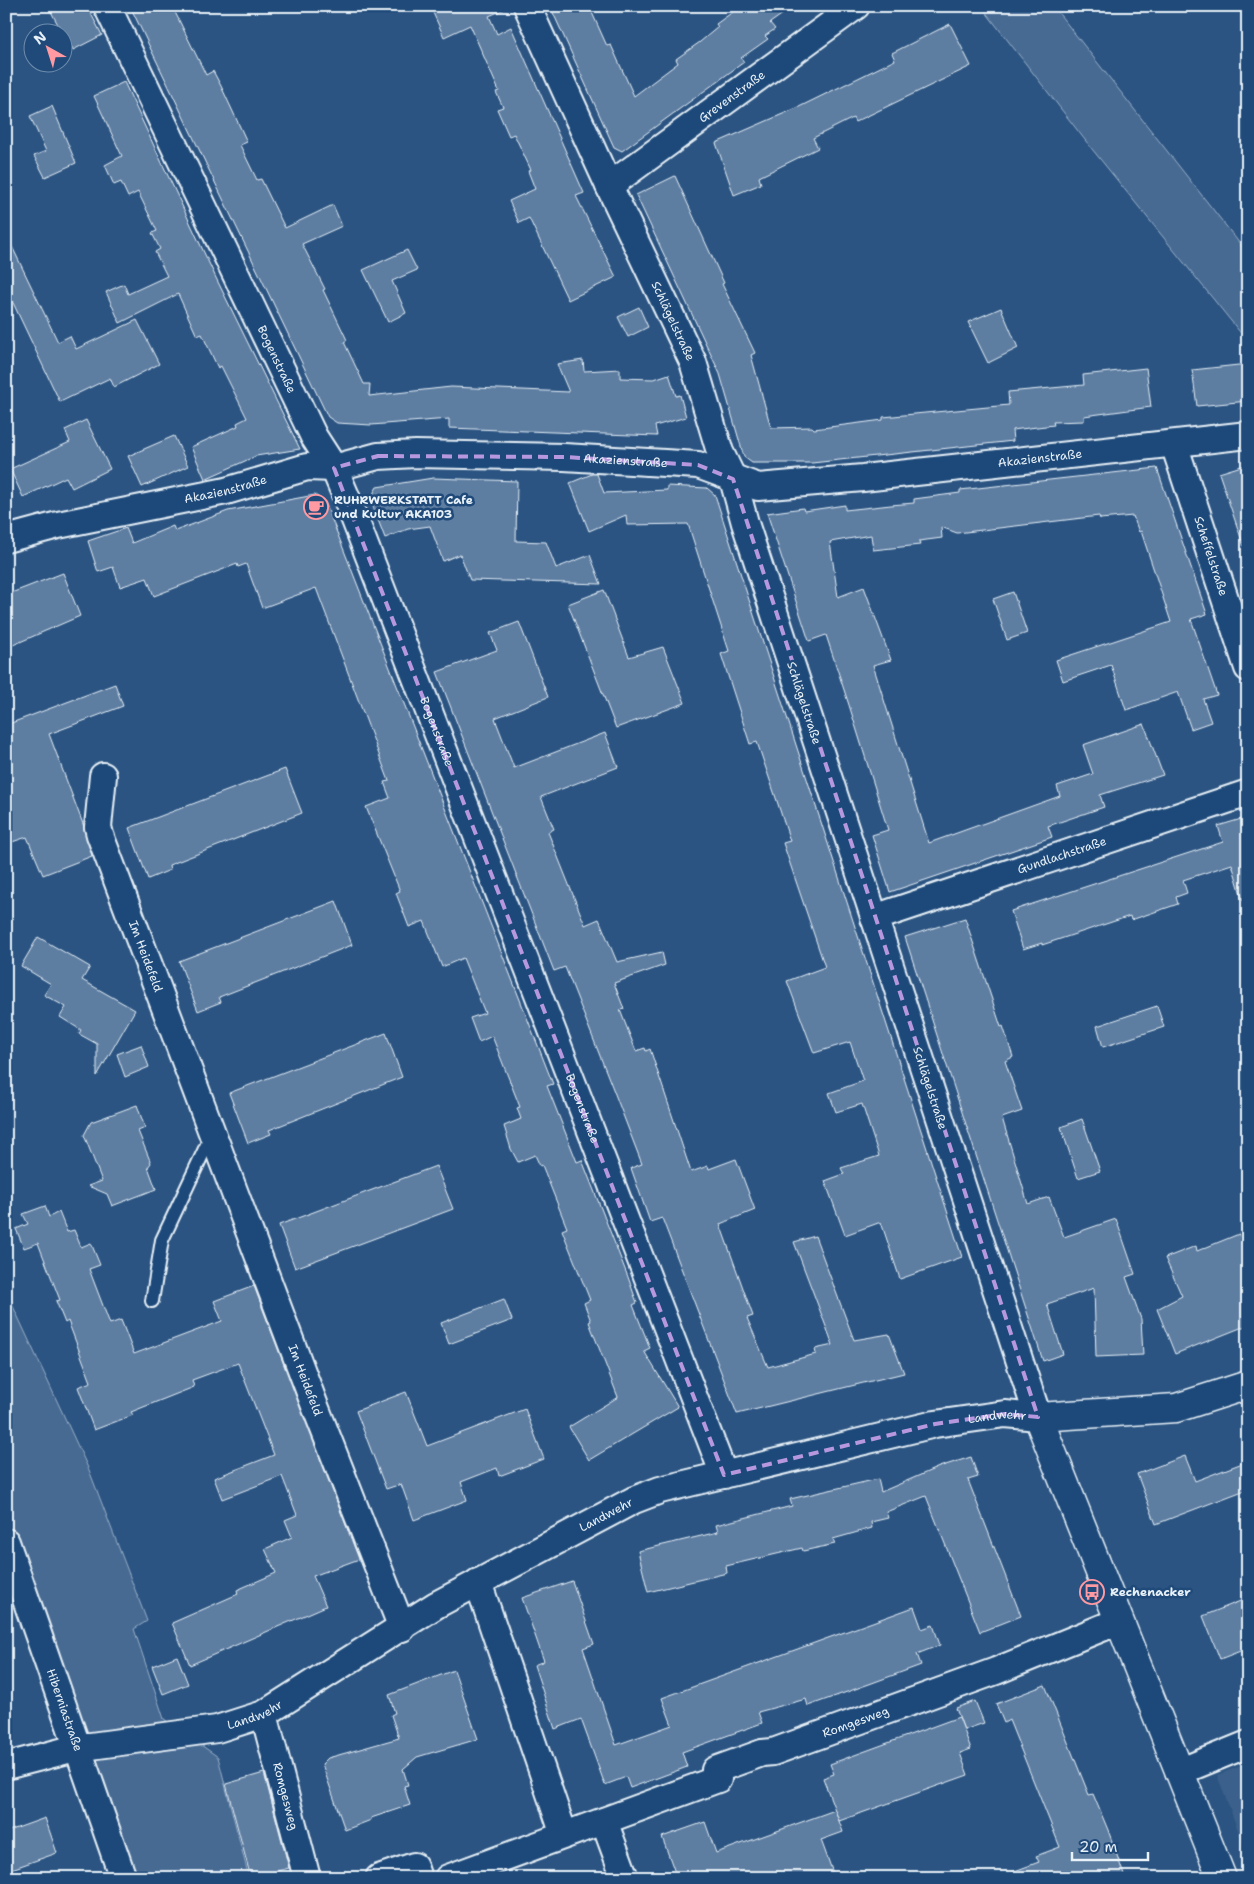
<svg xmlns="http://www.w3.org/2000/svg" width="1254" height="1884" font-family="'Shantell Sans',sans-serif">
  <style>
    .built { fill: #3a608b }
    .green { fill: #476b93; stroke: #98aec6 }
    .building { fill: #5d7da1; stroke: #e8f1f8 }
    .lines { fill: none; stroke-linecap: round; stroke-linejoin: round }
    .service-casing { stroke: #e8f1f8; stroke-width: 16 }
    .minor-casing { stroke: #e8f1f8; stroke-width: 30 }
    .tertiary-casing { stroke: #e8f1f8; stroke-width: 31 }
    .service { stroke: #1f4a7a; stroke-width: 12 }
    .minor { stroke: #1f4a7a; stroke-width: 26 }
    .tertiary { stroke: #1f4a7a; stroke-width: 28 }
    .marked { fill: none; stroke: #b798de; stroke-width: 4; stroke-dasharray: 10 6; stroke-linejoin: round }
    .labels { text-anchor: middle; stroke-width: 5; stroke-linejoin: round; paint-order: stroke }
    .street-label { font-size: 12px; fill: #e8f1f8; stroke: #1f4a7a }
    .poi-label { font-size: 12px; font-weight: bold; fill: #e8f1f8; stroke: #1f4a7a; text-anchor: start }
  </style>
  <rect width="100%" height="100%" fill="#2b5482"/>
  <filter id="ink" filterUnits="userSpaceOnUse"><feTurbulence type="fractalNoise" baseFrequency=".02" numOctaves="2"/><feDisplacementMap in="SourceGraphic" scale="10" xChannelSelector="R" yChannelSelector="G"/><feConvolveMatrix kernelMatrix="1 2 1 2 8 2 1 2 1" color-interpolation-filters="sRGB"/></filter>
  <g filter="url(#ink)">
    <polygon class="built" points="1248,1763 1248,1857 1217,1775"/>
    <g class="green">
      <polygon points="981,6 1053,6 1248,254 1248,342 1092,149"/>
      <polygon points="6,1291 89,1470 147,1621 134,1629 164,1719 218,1757 249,1878 123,1878 6,1542"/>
    </g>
    <g class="building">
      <polygon points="48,6 87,6 102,35 73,50 72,47 62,52 62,32"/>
      <polygon points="130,6 172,6 206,75 213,71 221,86 247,142 240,145 257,180 261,179 285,228 333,205 342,226 302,244 325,289 323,290 347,340 344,342 364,384 370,384 369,396 451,387 569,392 557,364 583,360 584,371 620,369 620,378 654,379 669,374 676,396 680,395 686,417 655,426 657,436 449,428 449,419 371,425 337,423 328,417"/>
      <polygon points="430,6 512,6 489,16 497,34 511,27 584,193 576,196 616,277 568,300 529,218 519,223 509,201 535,189 528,171 531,170 514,134 509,136 497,109 503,107 496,92 499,91 470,25 444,37"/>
      <polygon points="550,6 589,6 607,46 611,45 634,96 678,63 676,59 700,42 718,27 716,24 741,6 794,6 770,23 775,29 765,36 768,39 741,58 744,62 622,151 614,147"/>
      <polygon points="950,24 971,66 855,122 853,118 813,138 818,148 759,177 761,184 734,195 716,143 799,107 895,60 892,53"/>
      <polygon points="124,82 216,278 300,449 256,456 205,479 191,447 238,426 237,423 247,418 221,366 218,368 202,334 197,336 178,294 120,323 106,292 124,284 128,294 167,276 155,252 160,249 152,233 157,231 138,192 128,197 121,182 114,185 105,165 122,156 94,96"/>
      <polygon points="52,106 76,163 45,177 34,156 46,151 30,116"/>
      <polygon points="675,176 724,283 722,284 755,353 751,355 771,428 812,427 814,429 883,420 883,417 1009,405 1008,392 1084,385 1083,375 1146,368 1151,407 1084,416 1084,421 1053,422 1054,425 1012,430 1013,441 812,463 752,463 744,457 720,374 636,195"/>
      <polygon points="6,234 58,342 70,336 76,349 137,320 159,364 114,387 110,378 60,402 6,288"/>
      <polygon points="407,250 417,270 392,281 406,313 388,322 363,270"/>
      <polygon points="639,307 648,327 628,337 618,317"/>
      <polygon points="1001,308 1018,348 988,363 968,322"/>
      <polygon points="1248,364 1248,401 1197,406 1192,370"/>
      <polygon points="86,420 110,469 72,488 66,477 23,497 10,469 70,442 65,430"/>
      <polygon points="174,436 188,466 142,487 128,456"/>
      <polygon points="1248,464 1248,547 1244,547 1219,473"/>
      <polygon points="1157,468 1207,614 1191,619 1217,695 1203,699 1211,722 1191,729 1178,692 1126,710 1111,665 1063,681 1056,660 1171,622 1141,531 1139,532 1133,516 1100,519 1099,516 957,533 941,527 942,538 919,541 920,545 873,550 871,535 830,542 838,597 864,587 891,660 873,665 929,843 1060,796 1057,786 1093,774 1083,745 1144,724 1163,775 1100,795 1104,807 1048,826 1052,837 890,892 872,835 888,830 849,705 826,635 809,641 767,513 803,508 804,511 845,505 845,510 891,505 914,503 914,499 960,493 960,490"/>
      <polygon points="592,474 597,474 604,493 667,490 667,486 707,488 715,495 962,1257 900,1279 881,1222 845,1235 825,1181 844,1174 841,1168 879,1156 862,1104 836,1112 829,1093 863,1081 850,1042 814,1053 787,981 825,967 783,843 790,841 777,801 757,742 750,744 721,654 729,651 688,524 627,525 626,515 589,531 570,483"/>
      <polygon points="433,478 517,481 516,541 546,542 556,568 590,555 601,584 470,580 460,554 443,561 430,526 408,529 385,538 370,499 377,487"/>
      <polygon points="315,495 325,502 553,1084 547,1086 577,1162 582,1160 628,1277 637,1303 633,1305 650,1348 644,1351 678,1407 589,1460 569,1427 618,1397 589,1322 591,1321 584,1303 590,1300 562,1230 567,1228 542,1165 540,1166 535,1155 518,1162 511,1149 504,1126 521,1119 517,1108 520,1107 492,1036 479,1042 470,1018 485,1013 463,958 442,967 424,921 409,927 396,893 400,891 366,807 390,798 384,782 389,781 316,588 262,608 246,564 238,567 237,564 154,596 147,578 120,587 113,567 98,572 88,541 126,528 132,543 173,526 175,531 228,511"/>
      <polygon points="63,573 80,616 6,648 6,595"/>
      <polygon points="604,590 629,657 663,647 685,703 616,728 568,604"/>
      <polygon points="1013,592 1027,633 1007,640 993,599"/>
      <polygon points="519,622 548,697 495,718 497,724 514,768 605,733 618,767 541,797 554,829 548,832 585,925 599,919 617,962 662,952 665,965 614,983 624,1009 620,1010 636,1051 645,1048 646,1051 650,1049 691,1172 708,1166 709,1169 736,1159 755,1210 720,1224 753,1316 747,1318 768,1367 816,1354 815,1349 833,1345 794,1242 815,1236 854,1340 889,1334 904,1373 737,1414 662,1218 650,1222 631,1168 642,1164 615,1094 565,967 554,971 437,672 497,650 490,633"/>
      <polygon points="115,684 123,706 49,734 83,824 92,856 43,875 27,837 6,844 6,725"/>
      <polygon points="285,769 302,813 169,865 170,870 148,879 129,828"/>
      <polygon points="1248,817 1248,900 1243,901 1232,864 1183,880 1187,893 1176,897 1178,904 1131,920 1130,916 1042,945 1042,943 1023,949 1011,911 1223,842 1218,826"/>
      <polygon points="336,901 352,945 219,997 221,1002 198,1011 179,961"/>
      <polygon points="965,918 1001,1027 1003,1026 1013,1057 1005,1061 1022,1111 1002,1118 1028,1204 1049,1197 1064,1237 1116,1219 1135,1274 1126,1277 1141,1319 1143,1355 1096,1357 1094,1288 1047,1304 1063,1354 1043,1361 905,937"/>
      <polygon points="38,937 90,967 82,980 135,1010 97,1076 97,1044 79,1034 81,1030 60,1017 66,1007 44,995 51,984 21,966"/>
      <polygon points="1157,1006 1164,1027 1103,1047 1097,1026"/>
      <polygon points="386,1033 402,1077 269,1130 271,1134 248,1143 229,1093"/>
      <polygon points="141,1045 149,1067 125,1077 117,1054"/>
      <polygon points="137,1105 145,1128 138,1131 151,1163 148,1167 156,1189 112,1206 107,1194 88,1186 102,1181 84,1135 91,1122"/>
      <polygon points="1082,1119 1100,1171 1078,1178 1061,1127"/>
      <polygon points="436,1166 453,1209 295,1268 279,1225"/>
      <polygon points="45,1206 49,1217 59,1212 67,1232 74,1230 81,1247 91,1243 100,1265 89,1269 110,1324 121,1320 134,1354 222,1321 214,1301 254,1286 359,1559 313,1576 326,1606 190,1665 172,1623 238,1594 237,1590 276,1573 265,1549 292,1537 285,1520 297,1515 282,1476 222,1499 214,1478 274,1455 238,1363 192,1380 194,1387 131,1412 133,1415 94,1430 78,1387 91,1382 68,1321 65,1323 56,1301 60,1300 38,1243 24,1248 16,1229 28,1224 23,1214"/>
      <polygon points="1239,1234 1248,1255 1248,1325 1175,1354 1157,1309 1182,1296 1165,1258 1196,1246 1197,1251"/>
      <polygon points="504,1299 512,1320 449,1344 441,1323"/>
      <polygon points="406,1392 427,1446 525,1409 544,1459 499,1476 497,1468 461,1482 467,1500 414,1520 401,1484 386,1489 356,1411"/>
      <polygon points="1185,1456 1195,1481 1248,1461 1248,1489 1156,1524 1137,1474"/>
      <polygon points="971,1457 978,1477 968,1480 1021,1616 980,1632 926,1496 886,1512 888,1518 871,1522 872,1528 833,1539 835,1544 803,1551 802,1548 726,1566 727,1573 648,1592 638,1551 718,1532 716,1525 792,1506 790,1499 878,1479 881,1492 939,1467"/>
      <polygon points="572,1581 594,1644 583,1648 616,1745 672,1725 662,1698 914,1607 922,1629 933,1625 940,1645 917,1654 921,1665 872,1683 808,1706 806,1699 758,1712 762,1723 682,1752 687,1767 630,1788 626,1777 605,1785 581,1719 555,1729 534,1665 544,1661 522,1598"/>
      <polygon points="1248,1598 1248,1648 1220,1659 1203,1616"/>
      <polygon points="177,1656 188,1684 163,1694 152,1666"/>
      <polygon points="454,1670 478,1739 417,1757 403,1769 408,1785 404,1786 410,1805 371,1818 371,1820 345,1830 322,1764 328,1758 399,1738 391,1715 395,1713 389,1695"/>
      <polygon points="1045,1685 1089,1795 1093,1794 1108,1830 1125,1878 1004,1878 1004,1875 1039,1862 1036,1856 1060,1847 1009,1720 1004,1723 996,1704"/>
      <polygon points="975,1701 984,1723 964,1730 956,1708"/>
      <polygon points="959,1717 971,1749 960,1753 968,1775 839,1821 823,1778 834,1774 830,1764"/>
      <polygon points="264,1773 289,1868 251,1878 226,1784"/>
      <polygon points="835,1810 843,1832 821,1840 833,1873 820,1878 677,1878 662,1837 705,1822 716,1853"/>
      <polygon points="45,1818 57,1853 6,1871 6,1832"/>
    </g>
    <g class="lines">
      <defs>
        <polyline id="service" points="152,1301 162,1240 211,1136"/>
        <g id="minor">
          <path id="s1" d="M107,6L314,437L334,468L345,494L724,1475"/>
          <path id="s2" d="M609,186L856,6"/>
          <path id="s3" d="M1174,444L1248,668"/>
          <path id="s4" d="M6,539L58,525L226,491L307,467L334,468L378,456L416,454L564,457L698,465L758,487L863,478L1248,435"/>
          <path id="s5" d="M103,776L98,827L100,835L315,1406L402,1628"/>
          <path id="s6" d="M874,918L1248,793"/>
          <path id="s7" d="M6,1542L123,1878"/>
          <polyline points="478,1582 564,1835"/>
          <path id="s8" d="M264,1714L307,1878"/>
          <path id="s9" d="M6,1766L76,1748L217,1729L264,1714L436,1605L634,1500L660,1490L935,1424L1005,1414L1038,1417L745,523L733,479L720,452L693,362L609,186L527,6"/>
          <polyline points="1179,1772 1248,1744"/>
          <polyline points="604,1821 625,1878"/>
          <polyline points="379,1878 414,1866 418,1878"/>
          <path id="s10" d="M448,1878L718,1779L715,1770L762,1753L773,1752L996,1671L1119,1621"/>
        </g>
        <polyline id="tertiary" points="1222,1878 1038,1417 1176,1408 1248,1385"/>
      </defs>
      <use href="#service" class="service-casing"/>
      <use href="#minor" class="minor-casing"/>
      <use href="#tertiary" class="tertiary-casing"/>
      <use href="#service" class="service"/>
      <use href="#minor" class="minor"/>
      <use href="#tertiary" class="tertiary"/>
    </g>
  </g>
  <path class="marked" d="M378,456L564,457L698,465L733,479L1038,1417L1005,1414L935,1424L724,1475L334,468Z"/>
  <defs>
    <symbol id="cafe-ring" viewBox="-11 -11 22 22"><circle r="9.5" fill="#1f4a7a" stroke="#ff9aa2" stroke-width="1.5"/><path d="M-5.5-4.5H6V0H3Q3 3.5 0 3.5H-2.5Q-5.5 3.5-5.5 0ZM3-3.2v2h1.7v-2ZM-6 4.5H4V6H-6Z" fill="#ff9aa2"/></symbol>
    <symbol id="bus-ring" viewBox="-11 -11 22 22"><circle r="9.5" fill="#1f4a7a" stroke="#ff9aa2" stroke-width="1.5"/><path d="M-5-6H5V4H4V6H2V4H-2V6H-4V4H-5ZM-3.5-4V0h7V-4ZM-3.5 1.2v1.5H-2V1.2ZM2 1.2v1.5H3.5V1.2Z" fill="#ff9aa2"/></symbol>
  </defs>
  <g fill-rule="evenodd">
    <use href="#cafe-ring" x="302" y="493" width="28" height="28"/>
    <use href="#bus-ring" x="1078" y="1578" width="28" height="28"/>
  </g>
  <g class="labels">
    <g class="street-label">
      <text dy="4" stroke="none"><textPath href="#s2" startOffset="152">Grevenstraße</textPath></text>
      <text transform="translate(673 321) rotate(65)" y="4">Schlägelstraße</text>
      <text dy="4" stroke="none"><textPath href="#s1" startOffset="392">Bogenstraße</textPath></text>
      <text dy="4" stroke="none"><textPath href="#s4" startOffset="1050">Akazienstraße</textPath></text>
      <text dy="4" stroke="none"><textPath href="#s4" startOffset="630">Akazienstraße</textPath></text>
      <text dy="4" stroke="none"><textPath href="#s4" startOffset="225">Akazienstraße</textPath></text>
      <text dy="4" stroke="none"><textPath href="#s3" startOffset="118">Scheffelstraße</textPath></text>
      <text transform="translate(804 703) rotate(72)" y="4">Schlägelstraße</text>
      <text dy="4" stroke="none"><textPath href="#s1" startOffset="798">Bogenstraße</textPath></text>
      <text dy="4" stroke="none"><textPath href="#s6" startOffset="198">Gundlachstraße</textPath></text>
      <text dy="4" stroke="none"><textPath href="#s5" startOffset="189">Im Heidefeld</textPath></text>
      <text transform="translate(930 1088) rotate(72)" y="4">Schlägelstraße</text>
      <text dy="4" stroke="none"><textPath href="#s1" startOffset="1202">Bogenstraße</textPath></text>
      <text dy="4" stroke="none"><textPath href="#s5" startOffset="642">Im Heidefeld</textPath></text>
      <text dy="4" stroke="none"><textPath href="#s9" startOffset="1065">Landwehr</textPath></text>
      <text dy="4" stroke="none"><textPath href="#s9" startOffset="660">Landwehr</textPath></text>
      <text dy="4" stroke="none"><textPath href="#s7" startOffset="178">Hiberniastraße</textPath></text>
      <text dy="4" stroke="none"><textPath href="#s9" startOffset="255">Landwehr</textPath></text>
      <text dy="4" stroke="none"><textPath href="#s10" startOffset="446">Romgesweg</textPath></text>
      <text dy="4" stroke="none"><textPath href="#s8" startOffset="85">Romgesweg</textPath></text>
    </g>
    <g class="poi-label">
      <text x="334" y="504">RUHRWERKSTATT Cafe<tspan x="334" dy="14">und Kultur AKA103</tspan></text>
      <text x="1110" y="1596">Rechenacker</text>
    </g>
  </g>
  <rect width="1254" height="1884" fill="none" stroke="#1f4a7a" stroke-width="25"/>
  <rect x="12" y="12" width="1229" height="1859" fill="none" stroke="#e8f1f8" stroke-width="2" filter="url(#ink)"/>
  <g transform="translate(48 48) rotate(321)"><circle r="24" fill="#1f4a7a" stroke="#6f8dac"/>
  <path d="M0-4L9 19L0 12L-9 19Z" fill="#ff9aa2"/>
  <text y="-8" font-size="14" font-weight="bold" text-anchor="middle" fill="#e8f1f8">N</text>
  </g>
  <path d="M1072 1852v8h76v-8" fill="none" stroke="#e8f1f8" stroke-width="2.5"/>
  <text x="1079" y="1852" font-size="15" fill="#e8f1f8" stroke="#1f4a7a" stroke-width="4" paint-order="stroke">20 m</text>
</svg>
